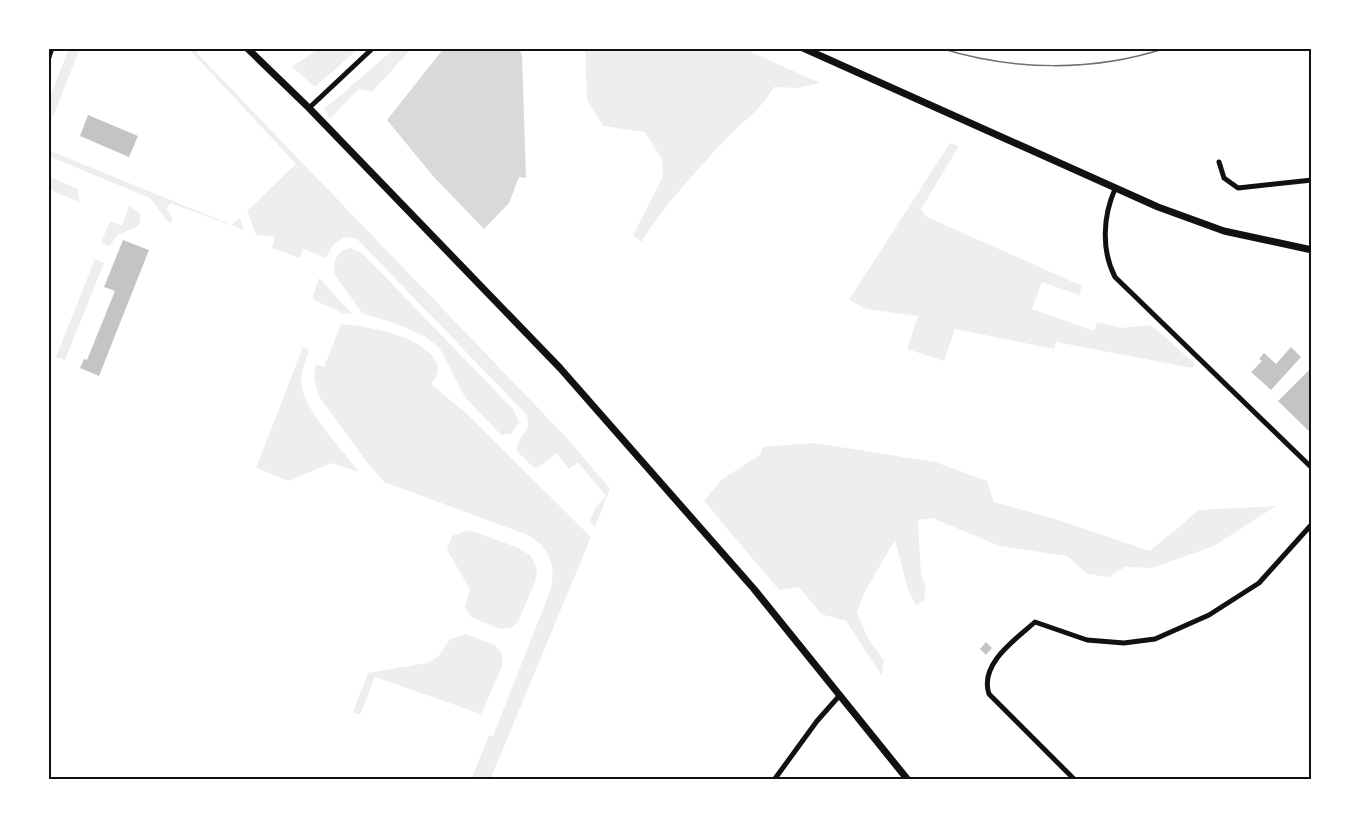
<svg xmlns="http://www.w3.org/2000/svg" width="1360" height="828" font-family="'Noto Sans',sans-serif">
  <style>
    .green { fill: #eee }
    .water { fill: #d9d9d9 }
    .building { fill: #c4c4c4 }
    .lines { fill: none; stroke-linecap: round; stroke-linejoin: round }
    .minor { stroke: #111; stroke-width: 5 }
    .tertiary { stroke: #111; stroke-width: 7 }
    .tram { stroke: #707070; stroke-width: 1.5 }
    .neatline { fill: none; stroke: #111; stroke-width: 2 }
  </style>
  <rect width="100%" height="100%" fill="#fff"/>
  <g class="green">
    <polygon points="69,48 80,48 48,129 48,103"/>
    <path d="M188,48H192L566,437L610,489L595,527L590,521L595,508L606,496L578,462L569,469L556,453L539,467L534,468L517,451C515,435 536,431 525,413L360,242L355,238L344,237L333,245L326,258L303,249L300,258L272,248L275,237L256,235L247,211L296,164Z"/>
    <polygon points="319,48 359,48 315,87 292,67"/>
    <polygon points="395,48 412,48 372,92 358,89 330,119 324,108 334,101"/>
    <path d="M585,48H742L820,83L797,88L774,87C758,113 747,117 727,138C696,171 666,203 641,242L633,235L663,177L662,160L645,132L603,126L587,100Z"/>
    <polygon points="950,143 959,146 921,209 927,217 1082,286 1079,295 1042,282 1032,309 1094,331 1097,322 1121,328 1148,325 1155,328 1195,364 1192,368 1056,342 1054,349 955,329 944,361 907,349 918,316 866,309 849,300"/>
    <polygon points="48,150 232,225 240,218 244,230 170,203 166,209 173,218 170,224 150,198 48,156"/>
    <polygon points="48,176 78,189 79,202 48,189"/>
    <polygon points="129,206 141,214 139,226 117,235 110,246 101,243 110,221 122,226"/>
    <path d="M350,248L362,253L513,409L519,422L511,434L501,435L465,397L439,347L424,336L395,323L363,314L335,275C332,262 336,251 350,248Z"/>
    <polygon points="95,259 104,263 65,360 56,357"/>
    <polygon points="319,278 352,314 342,313 314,300 313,296"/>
    <path d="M341,324C366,326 430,336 438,367C439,374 434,380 431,384L467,414L591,537L490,780H471L489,735L493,736L551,589C556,565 549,547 528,535L384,482L369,465L318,395L314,375L316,364L324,367Z"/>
    <path d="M303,347L309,350C305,362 300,374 302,387C306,413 343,450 359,472L331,463L289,481L256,468Z"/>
    <polygon points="814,443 935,462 987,481 994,502 1055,519 1150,551 1199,510 1276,506 1214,546 1152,568 1125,567 1108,577 1088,574 1067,556 1000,546 932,518 918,520 921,575 926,586 924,601 916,605 908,590 895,540 865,591 857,612 868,639 884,660 882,676 846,621 821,614 799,587 779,590 704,501 721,480 761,454 762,447"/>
    <polygon points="469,530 519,548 531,556 537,569 535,582 518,622 511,628 500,629 471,617 465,607 470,589 447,550 452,536"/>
    <polygon points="466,634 494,645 502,653 502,666 481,714 375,677 360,715 353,712 368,673 427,663 438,657 450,639"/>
  </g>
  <polygon class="water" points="444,48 519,48 522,56 526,178 519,177 509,203 484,229 433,176 387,120"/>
  <g class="building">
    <polygon points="88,115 138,136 129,157 80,136"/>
    <polygon points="123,240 149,250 99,376 80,368 84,359 87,360 115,291 104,287"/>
    <polygon points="1291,347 1301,357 1271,390 1251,372 1262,361 1259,359 1264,353 1276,364"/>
    <polygon points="1312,367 1312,434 1278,401"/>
    <polygon points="986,642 992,648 986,655 980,649"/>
  </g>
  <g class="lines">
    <g class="minor">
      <polyline points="48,60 52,48"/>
      <polyline points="309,108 373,48"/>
      <polyline points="1219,162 1224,178 1238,188 1312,180"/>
      <path d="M1115,189C1103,216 1101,250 1115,277L1312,468"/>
      <polyline points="774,780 817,721 840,695"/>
      <path d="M1075,780L989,694C979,664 1015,640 1035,622L1087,640L1124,643L1155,639L1209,615L1259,583L1312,524"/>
    </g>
    <g class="tertiary">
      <polyline points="247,48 309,108 560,368 754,589 908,780"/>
      <polyline points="803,48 1158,207 1224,231 1312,250"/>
    </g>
    <path class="tram" d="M940,48C1013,71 1094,72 1166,48"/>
  </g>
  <rect width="1360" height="828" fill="none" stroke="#ffffff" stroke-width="99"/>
  <rect x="50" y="50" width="1260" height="728" class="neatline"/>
</svg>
